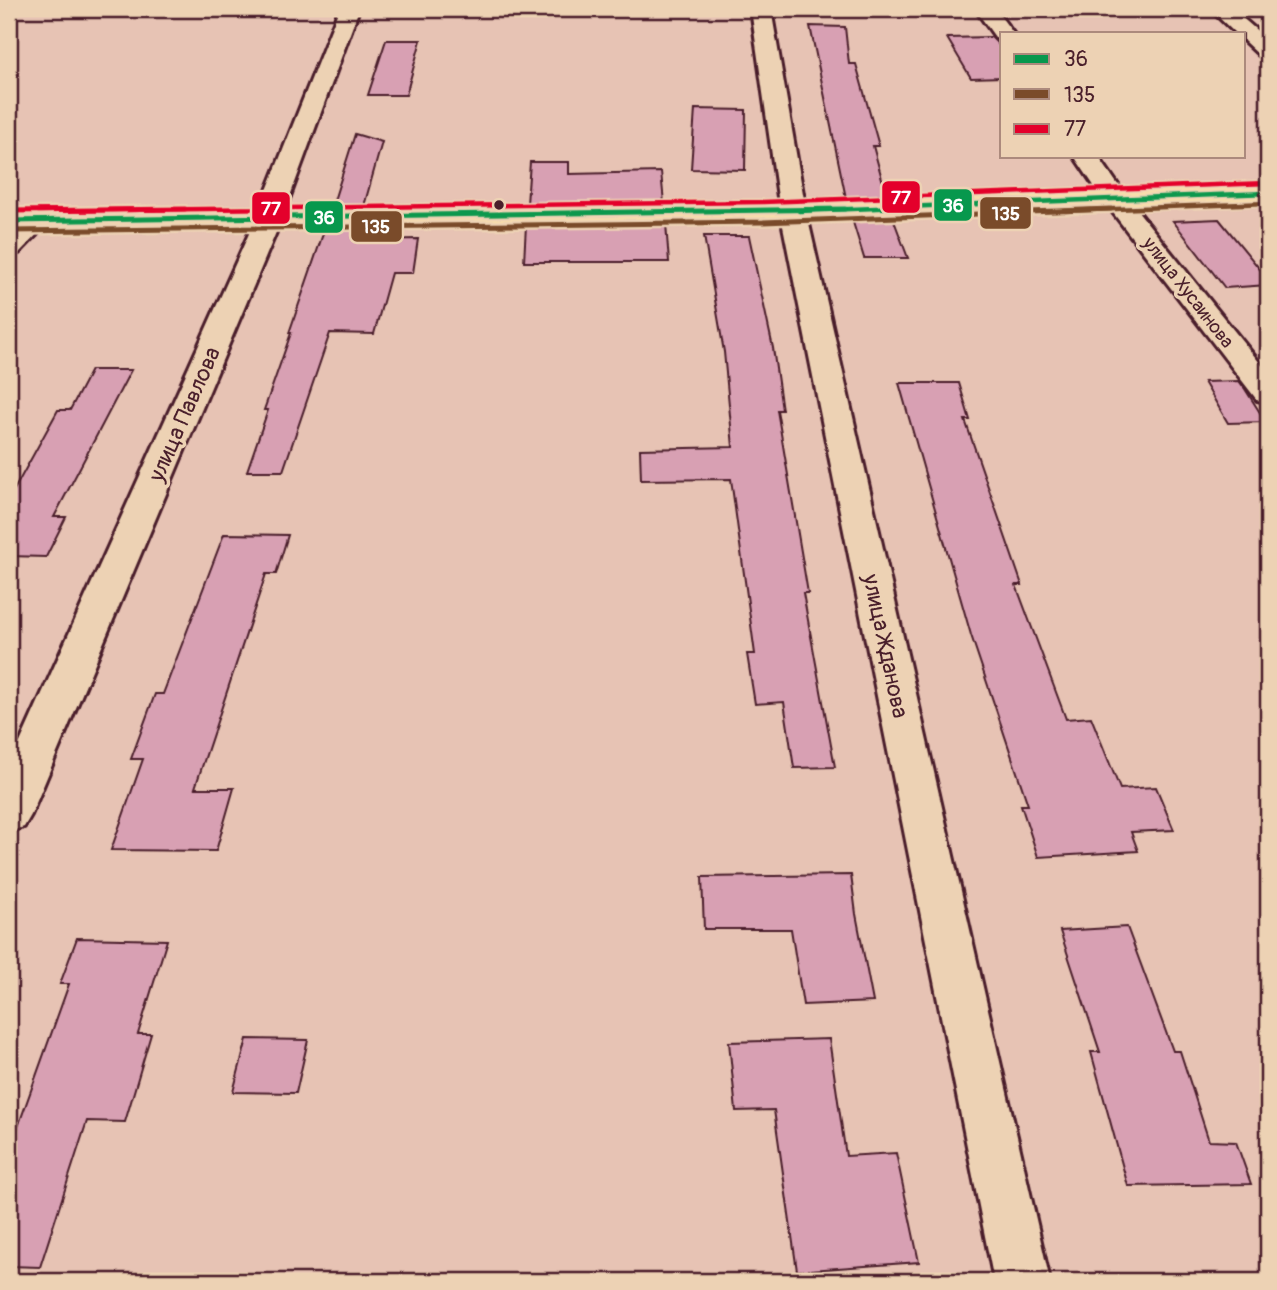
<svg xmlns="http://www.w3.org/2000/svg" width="1277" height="1290" font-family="Pangolin,sans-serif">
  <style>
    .building { fill: #d8a0b3; stroke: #4a1f2b; stroke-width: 2 }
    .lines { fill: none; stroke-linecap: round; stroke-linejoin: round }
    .street-casing { stroke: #4a1f2b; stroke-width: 6 }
    .primary-casing { stroke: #4a1f2b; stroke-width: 6 }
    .street { fill: #edd2b4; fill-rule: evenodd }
    .primary { fill: #f8deab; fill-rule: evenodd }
    .bus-1-far1-casing { stroke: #edd2b4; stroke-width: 8 }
    .bus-1-casing { stroke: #edd2b4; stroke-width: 10 }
    .bus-2-far1-casing { stroke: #edd2b4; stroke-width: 8 }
    .bus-2-casing { stroke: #edd2b4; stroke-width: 10 }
    .bus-3-far1-casing { stroke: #edd2b4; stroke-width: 8 }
    .bus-3-casing { stroke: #edd2b4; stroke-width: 10 }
    .bus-1-far1 { stroke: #07984d; stroke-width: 4.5 }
    .bus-1 { stroke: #07984d; stroke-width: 5 }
    .bus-2-far1 { stroke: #7a4b2a; stroke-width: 4.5 }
    .bus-2 { stroke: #7a4b2a; stroke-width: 5 }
    .bus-3-far1 { stroke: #e4002b; stroke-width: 4.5 }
    .bus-3 { stroke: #e4002b; stroke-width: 5 }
    .bus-dot { fill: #4a1f2b; stroke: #edd2b4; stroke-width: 2.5 }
    .labels { text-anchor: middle; stroke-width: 7; stroke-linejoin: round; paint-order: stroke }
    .far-street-label { font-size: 19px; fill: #4a1f2b; stroke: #edd2b4 }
    .street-label { font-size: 23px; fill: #4a1f2b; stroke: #edd2b4 }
    .line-badge { stroke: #edd2b4; stroke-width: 2.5 }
    .badge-label { font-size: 19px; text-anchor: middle; font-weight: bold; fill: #fff }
  </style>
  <rect width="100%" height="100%" fill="#e7c3b4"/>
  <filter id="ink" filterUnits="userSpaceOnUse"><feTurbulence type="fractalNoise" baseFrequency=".0143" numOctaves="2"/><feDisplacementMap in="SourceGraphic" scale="14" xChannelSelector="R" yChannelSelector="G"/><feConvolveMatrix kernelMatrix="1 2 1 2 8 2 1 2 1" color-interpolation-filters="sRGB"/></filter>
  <g filter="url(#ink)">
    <g class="building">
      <polygon points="810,26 845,27 849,64 856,64 879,146 873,146 887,197 846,198"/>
      <polygon points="991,37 1002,48 1002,77 971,78 947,38"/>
      <polygon points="386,40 421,40 406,95 368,95"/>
      <polygon points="695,109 746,110 745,170 691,169"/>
      <polygon points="355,134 382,142 364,206 332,207"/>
      <polygon points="530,162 569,162 569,174 661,172 664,203 527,204"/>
      <polygon points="893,218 908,258 864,258 852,219"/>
      <polygon points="1219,219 1268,279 1268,285 1225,288 1173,221"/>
      <polygon points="666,224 669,262 524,262 526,225"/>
      <polygon points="359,227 356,236 365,236 364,240 418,239 413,273 391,273 374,334 330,333 283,471 247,471 268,410 264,410 291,333 289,333 325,228"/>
      <polygon points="704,236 749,236 773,348 782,410 777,410 808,593 803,593 835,767 794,768 784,702 755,704 747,654 755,654 731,479 641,480 640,449 733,447 724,352"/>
      <polygon points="91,370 131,370 54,517 66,517 46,557 9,556 9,499 58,410 70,410"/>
      <polygon points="1239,381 1245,389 1266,422 1228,423 1204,382"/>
      <polygon points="899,383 959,383 970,420 965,420 1022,585 1016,585 1066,719 1091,717 1120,789 1156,787 1174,830 1131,832 1138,851 1038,857 1021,805 1028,805 971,635"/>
      <polygon points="224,534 288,535 276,574 266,574 195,788 234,788 216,851 111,850 143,759 131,759 155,694 163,694"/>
      <polygon points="851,875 856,914 873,1002 803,1005 791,929 704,929 702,877"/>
      <polygon points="1127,927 1173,1051 1180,1051 1209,1141 1236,1142 1251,1184 1128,1186 1091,1052 1100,1052 1060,931"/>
      <polygon points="77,938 167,940 138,1034 151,1034 125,1122 87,1121 40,1267 9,1266 9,1152 69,984 60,984"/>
      <polygon points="247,1039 308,1040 296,1093 233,1092"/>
      <polygon points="829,1039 846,1156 896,1153 919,1262 797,1271 774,1110 736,1111 729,1042"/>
    </g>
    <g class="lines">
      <defs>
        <g id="street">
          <polygon points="339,9 359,9 282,218 31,815 24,827 9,832 9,767 256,218"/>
          <polygon points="751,9 771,9 806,211 1050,1281 994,1281 780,211"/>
          <polygon points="975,9 995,9 1013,33 1002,33 1002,39 995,37"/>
          <polygon points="1210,9 1232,9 1268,40 1268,57 1260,56 1244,41 1244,33 1235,33"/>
          <polygon points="1074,156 1098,156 1125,195 1268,373 1268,402 1257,400 1107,205"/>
          <polygon points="37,213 46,215 50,221 19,253 9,255 9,233 28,215"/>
        </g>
        <polygon id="primary" points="1268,185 1268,201 763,220 9,229 9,213 763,204"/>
      </defs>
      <use href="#street" class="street-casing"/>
      <use href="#primary" class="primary-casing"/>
      <use href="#street" class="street"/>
      <use href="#primary" class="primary"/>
      <defs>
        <polyline id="bus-1-far1" points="799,211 1268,193"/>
        <polyline id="bus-1" points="9,221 845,209"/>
        <polyline id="bus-2-far1" points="1065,211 1268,203"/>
        <polyline id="bus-2" points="9,231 763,222 1111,209"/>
        <polyline id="bus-3-far1" points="38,211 763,202 1268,183"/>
        <polyline id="bus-3" points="9,211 185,209"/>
      </defs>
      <use href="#bus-1-far1" class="bus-1-far1-casing"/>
      <use href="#bus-1" class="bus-1-casing"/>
      <use href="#bus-2-far1" class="bus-2-far1-casing"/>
      <use href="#bus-2" class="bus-2-casing"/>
      <use href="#bus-3-far1" class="bus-3-far1-casing"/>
      <use href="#bus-3" class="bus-3-casing"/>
      <use href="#bus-1-far1" class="bus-1-far1"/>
      <use href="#bus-1" class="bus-1"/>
      <use href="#bus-2-far1" class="bus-2-far1"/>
      <use href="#bus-2" class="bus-2"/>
      <use href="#bus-3-far1" class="bus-3-far1"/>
      <use href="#bus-3" class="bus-3"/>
    </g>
  </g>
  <circle class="bus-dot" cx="499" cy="205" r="6"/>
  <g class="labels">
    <g class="far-street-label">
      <text transform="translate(1189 292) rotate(52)" y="7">улица Хусаинова</text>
    </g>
    <g class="street-label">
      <text transform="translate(184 414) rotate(-66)" y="8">улица Павлова</text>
      <text transform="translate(886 646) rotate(78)" y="8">улица Жданова</text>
    </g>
  </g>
  <g class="line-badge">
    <rect x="881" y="180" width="40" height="34" rx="7" fill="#e4002b"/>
    <rect x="933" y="188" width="40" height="34" rx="7" fill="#07984d"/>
    <rect x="251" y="191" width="40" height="34" rx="7" fill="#e4002b"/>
    <rect x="979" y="196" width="53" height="34" rx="7" fill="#7a4b2a"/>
    <rect x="304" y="200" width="40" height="34" rx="7" fill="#07984d"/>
    <rect x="350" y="210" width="53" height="33" rx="7" fill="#7a4b2a"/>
  </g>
  <g class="badge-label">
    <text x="901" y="204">77</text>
    <text x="953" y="212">36</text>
    <text x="271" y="215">77</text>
    <text x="1006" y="220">135</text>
    <text x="324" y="224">36</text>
    <text x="376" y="233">135</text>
  </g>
  <rect width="1277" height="1290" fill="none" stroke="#edd2b4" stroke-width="35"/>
  <rect x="18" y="18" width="1242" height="1255" fill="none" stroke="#4a1f2b" stroke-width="2.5" filter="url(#ink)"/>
  <rect x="1000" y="32" width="245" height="126" fill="#edd2b4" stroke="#ac8a7d" stroke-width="2"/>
  <rect x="1014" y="54" width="35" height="10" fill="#07984d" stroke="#ac8a7d" stroke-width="2"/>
  <text x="1064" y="66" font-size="21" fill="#4a1f2b">36</text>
  <rect x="1014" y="89" width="35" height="10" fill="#7a4b2a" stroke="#ac8a7d" stroke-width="2"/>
  <text x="1064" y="102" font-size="21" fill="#4a1f2b">135</text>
  <rect x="1014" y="124" width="35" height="10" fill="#e4002b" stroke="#ac8a7d" stroke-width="2"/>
  <text x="1064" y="136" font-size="21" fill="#4a1f2b">77</text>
</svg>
